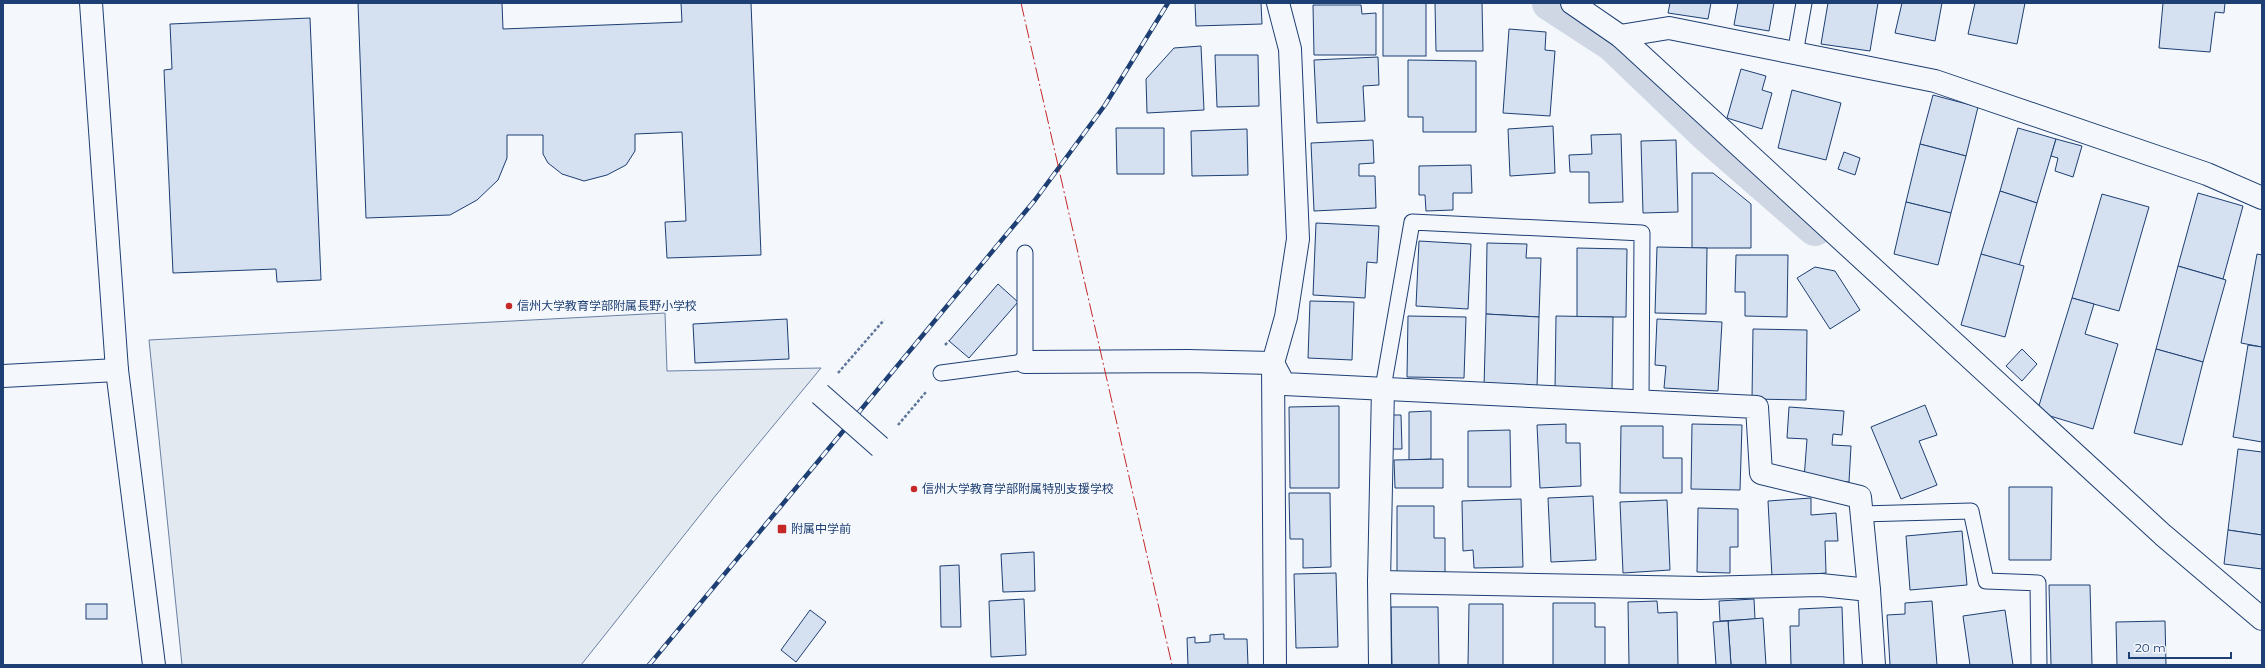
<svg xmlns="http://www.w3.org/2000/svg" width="2265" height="668" font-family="Montserrat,'Noto Sans JP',sans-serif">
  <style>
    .green { fill: #e3e9f0; stroke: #687fa3 }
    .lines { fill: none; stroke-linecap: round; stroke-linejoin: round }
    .canal { stroke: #cfd7e4; stroke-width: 36 }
    .building { fill: #d5e0f0; stroke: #1d3f73 }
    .lane-casing { stroke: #1d3f73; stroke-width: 17 }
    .street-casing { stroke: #1d3f73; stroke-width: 24 }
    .path { stroke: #5e769c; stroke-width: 2.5; stroke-dasharray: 3 2; stroke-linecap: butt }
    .lane { stroke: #f4f7fb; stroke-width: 15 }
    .street { stroke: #f4f7fb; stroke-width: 22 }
    .rail-casing { stroke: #1d3f73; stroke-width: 4.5 }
    .rail { stroke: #f4f7fb; stroke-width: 3; stroke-dasharray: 9; stroke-linecap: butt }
    .street-bridge-casing { stroke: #1d3f73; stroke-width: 24; stroke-linecap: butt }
    .street-bridge { stroke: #f4f7fb; stroke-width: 22 }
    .power { stroke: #c62828; stroke-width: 1; stroke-dasharray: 14 3 2 3; stroke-linecap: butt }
    .poi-dot { fill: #c62828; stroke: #f4f7fb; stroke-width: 1.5 }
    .labels { text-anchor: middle; stroke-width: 3; stroke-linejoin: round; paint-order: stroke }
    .poi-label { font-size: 12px; fill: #1d3f73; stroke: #f4f7fb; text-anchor: start }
  </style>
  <rect width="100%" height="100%" fill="#f4f7fb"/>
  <polygon class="green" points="665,313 667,371 821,368 716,495 581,665 182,665 149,340"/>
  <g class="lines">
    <polyline class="canal" points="1550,3 1613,44 1709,136 1815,228"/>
  </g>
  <g class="building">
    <polygon points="358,3 502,3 503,29 682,22 681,3 751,3 761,255 667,258 665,222 686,221 682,132 635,134 635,151 626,165 607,175 584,181 562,174 548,163 543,154 543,135 507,135 507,158 498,180 477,200 450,215 366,218"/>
    <polygon points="1195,3 1261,3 1262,24 1196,26"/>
    <rect x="1383" y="3" width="43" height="53"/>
    <polygon points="1435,3 1482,3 1483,51 1436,51"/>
    <polygon points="1670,3 1711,3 1708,19 1668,13"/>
    <polygon points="1738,3 1774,3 1769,31 1734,25"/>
    <polygon points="1828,3 1878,3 1870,51 1821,44"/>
    <polygon points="1902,3 1942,3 1935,41 1895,33"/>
    <polygon points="1975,3 2025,3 2017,44 1968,34"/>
    <polygon points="2163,3 2225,3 2224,13 2215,12 2210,52 2159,48"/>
    <polygon points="1313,5 1361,5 1362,14 1376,13 1376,55 1314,55"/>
    <polygon points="310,18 321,280 277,282 276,269 173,273 164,70 172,69 170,24"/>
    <polygon points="1509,29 1546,32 1545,50 1555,51 1550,116 1503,113"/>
    <polygon points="1201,46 1204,110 1147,113 1146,79 1174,48"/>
    <polygon points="1215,55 1258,55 1259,106 1217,107"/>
    <polygon points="1378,57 1379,85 1363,86 1365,121 1317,123 1314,60"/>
    <polygon points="1408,60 1476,61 1476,132 1423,132 1423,117 1408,117"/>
    <polygon points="1741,69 1766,76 1762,90 1772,93 1762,129 1727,118"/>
    <polygon points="1792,90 1841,103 1826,160 1778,148"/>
    <polygon points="1933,95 1978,107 1966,156 1920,144"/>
    <polygon points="1553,126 1555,173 1510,176 1508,129"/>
    <polygon points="1116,128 1164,128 1164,174 1117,174"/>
    <polygon points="2018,128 2056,139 2037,203 2000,191"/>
    <polygon points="1247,129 1248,175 1192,176 1191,131"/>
    <polygon points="1621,134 1623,202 1589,203 1589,172 1570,172 1569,155 1592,154 1591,135"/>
    <polygon points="2056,139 2082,146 2073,177 2055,171 2058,158 2051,156"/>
    <polygon points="1373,140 1374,163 1359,164 1359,176 1375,176 1376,208 1314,211 1311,143"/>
    <polygon points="1676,140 1678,212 1643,213 1641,141"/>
    <polygon points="1920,144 1966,156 1951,213 1906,202"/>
    <polygon points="1844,152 1860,158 1855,175 1838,169"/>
    <polygon points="1471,165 1472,193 1453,193 1453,210 1426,211 1425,195 1419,195 1419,166"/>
    <polygon points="1692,173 1713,173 1751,204 1751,248 1692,248"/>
    <polygon points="2000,191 2037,203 2019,266 1981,254"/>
    <polygon points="2198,193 2243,206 2223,279 2178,266"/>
    <polygon points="2102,194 2149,207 2119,311 2072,298"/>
    <polygon points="1906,202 1951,213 1938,265 1894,254"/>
    <polygon points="1316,223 1379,226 1377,263 1367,262 1365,298 1313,295"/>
    <polygon points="1419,241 1471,244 1468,309 1416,306"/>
    <polygon points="1487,243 1527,244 1526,258 1541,258 1539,317 1486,314"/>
    <polygon points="1657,247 1707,248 1706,314 1655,313"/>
    <polygon points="1577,248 1627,249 1626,317 1577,317"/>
    <polygon points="1981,254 2024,266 2005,337 1961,325"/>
    <polygon points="2257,254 2262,255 2262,347 2241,343"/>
    <polygon points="1736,255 1788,255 1787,317 1745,316 1745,292 1735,292"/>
    <polygon points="2178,266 2226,280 2203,362 2156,349"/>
    <polygon points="1815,267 1835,271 1860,310 1830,329 1797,278"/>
    <polygon points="998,284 1018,302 969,358 949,341"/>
    <polygon points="2072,298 2094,304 2085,334 2118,344 2093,429 2037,412"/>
    <polygon points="1310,301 1354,302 1352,360 1308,358"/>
    <polygon points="1486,314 1539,317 1537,388 1484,387"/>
    <polygon points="1408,316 1466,317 1464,378 1407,377"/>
    <polygon points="1556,316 1613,317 1612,390 1555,389"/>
    <polygon points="787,319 789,359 695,363 693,324"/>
    <polygon points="1657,319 1722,322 1718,391 1664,388 1666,366 1655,365"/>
    <polygon points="1753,329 1807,330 1806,400 1752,399"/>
    <polygon points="2248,345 2262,347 2262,442 2233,437"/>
    <polygon points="2022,349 2037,364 2022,381 2006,366"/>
    <polygon points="2156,349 2203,362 2182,445 2134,433"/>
    <polygon points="1925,405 1937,435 1919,441 1937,485 1901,499 1871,427"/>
    <polygon points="1339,406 1339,488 1290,488 1289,407"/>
    <polygon points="1789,407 1844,411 1842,435 1833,434 1832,445 1851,446 1849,482 1804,479 1807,439 1787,438"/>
    <polygon points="1431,411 1431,459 1409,460 1409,412"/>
    <polygon points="1389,415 1401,415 1402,449 1390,449"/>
    <polygon points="1566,424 1566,443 1580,443 1581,486 1540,488 1537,425"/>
    <polygon points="1692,424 1742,425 1740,490 1691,489"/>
    <polygon points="1621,426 1663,426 1663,458 1682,458 1682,493 1620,493"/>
    <polygon points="1510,430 1511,487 1468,487 1468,431"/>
    <polygon points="2238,449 2262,452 2262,535 2228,530"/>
    <polygon points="1443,459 1443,488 1395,488 1394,460"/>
    <polygon points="2009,487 2052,487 2051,560 2009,560"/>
    <polygon points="1289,493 1330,493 1331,567 1303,568 1303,539 1290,539"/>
    <polygon points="1593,496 1596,560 1551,562 1548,498"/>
    <polygon points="1811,498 1811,515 1836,513 1838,541 1825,541 1826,573 1772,577 1768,501"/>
    <polygon points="1521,499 1523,567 1474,568 1473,550 1463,551 1462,501"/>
    <polygon points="1667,500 1670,570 1623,573 1620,502"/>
    <polygon points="1397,506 1434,506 1434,538 1445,538 1445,573 1397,573"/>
    <polygon points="1698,508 1738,509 1738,547 1730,547 1730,573 1697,572"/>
    <polygon points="2228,530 2262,535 2262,569 2224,564"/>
    <polygon points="1962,531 1967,585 1910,590 1906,536"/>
    <polygon points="1034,552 1035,591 1003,592 1001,554"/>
    <polygon points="959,565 961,627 941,627 940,566"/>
    <polygon points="1336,573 1338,647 1296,648 1294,574"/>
    <polygon points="2049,585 2090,585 2092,665 2051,665"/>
    <polygon points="1024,599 1026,655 991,657 989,601"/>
    <polygon points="1754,599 1755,619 1720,621 1719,601"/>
    <polygon points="1657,601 1658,613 1677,612 1678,665 1629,665 1628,602"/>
    <polygon points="1932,601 1937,665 1890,665 1887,615 1905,614 1905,603"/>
    <polygon points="1553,603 1595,603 1595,627 1605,627 1605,665 1553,665"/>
    <rect x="86" y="604" width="21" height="15"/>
    <polygon points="1469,604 1503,604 1503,665 1468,665"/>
    <polygon points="1391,607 1438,607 1439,665 1392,665"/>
    <polygon points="1842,607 1844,665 1791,665 1790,626 1799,626 1799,609"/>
    <polygon points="810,610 826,622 796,662 781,650"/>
    <polygon points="2005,610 2013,665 1970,665 1963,616"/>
    <polygon points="1763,618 1766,665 1731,665 1728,621"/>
    <polygon points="1728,621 1731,665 1716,665 1713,622"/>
    <polygon points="2165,621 2166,665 2117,665 2116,622"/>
    <polygon points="1224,634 1224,639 1247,639 1248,665 1188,665 1187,638 1195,637 1195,643 1210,642 1210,635"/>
  </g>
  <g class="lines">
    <defs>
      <g id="lane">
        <polyline points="1795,54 1804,3"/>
        <polyline points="941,373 1025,362 1025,253"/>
        <polyline points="1383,388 1412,222 1642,233 1641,401"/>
        <polyline points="1861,514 1971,511 1986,581 2038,583 2039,665"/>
      </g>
      <g id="street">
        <polyline points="91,3 117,370 154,665"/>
        <polyline points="1572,3 1620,36 2163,535 2262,619"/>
        <polyline points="1620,36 1669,28 1935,81 2207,174 2262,198"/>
        <polyline points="1025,362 1188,361 1273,363 1284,384 1757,407 1761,473 1860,497 1869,590"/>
        <polyline points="3,376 117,370"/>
        <polyline points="1383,388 1379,582 1700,588 1821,585 1869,590 1874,665"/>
        <polyline points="1379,582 1380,665"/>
        <polyline points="1275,665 1273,363 1286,317 1298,239 1290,49 1278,3"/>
      </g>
    </defs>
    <use href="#lane" class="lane-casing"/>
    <use href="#street" class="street-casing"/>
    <g class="path">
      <polyline points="945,345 949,341"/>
      <polyline points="838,373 884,320"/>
      <polyline points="898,425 926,392"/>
    </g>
    <use href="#lane" class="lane"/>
    <use href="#street" class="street"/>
    <defs>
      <polyline id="rail" points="649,665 1035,200 1105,105 1168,3"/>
    </defs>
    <use href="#rail" class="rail-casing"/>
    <use href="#rail" class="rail"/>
    <defs>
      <polyline id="street-bridge" points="820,394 880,447"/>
    </defs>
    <use href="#street-bridge" class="street-bridge-casing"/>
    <use href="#street-bridge" class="street-bridge"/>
    <polyline class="power" points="1021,3 1172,665"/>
  </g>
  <g class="poi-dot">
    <circle cx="509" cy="306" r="4"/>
    <circle cx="914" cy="489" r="4"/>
    <rect x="777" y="524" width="10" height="10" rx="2"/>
  </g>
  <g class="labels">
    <g class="poi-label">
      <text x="517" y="310">信州大学教育学部附属長野小学校</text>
      <text x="922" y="493">信州大学教育学部附属特別支援学校</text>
      <text x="791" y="533">附属中学前</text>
    </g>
  </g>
  <rect width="2265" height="668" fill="none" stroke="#1d3f73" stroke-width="8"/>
  <path d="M2129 652v6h102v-6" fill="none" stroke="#1d3f73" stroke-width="2"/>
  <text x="2135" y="652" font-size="12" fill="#1d3f73" stroke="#f4f7fb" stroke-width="3" paint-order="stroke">20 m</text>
</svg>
